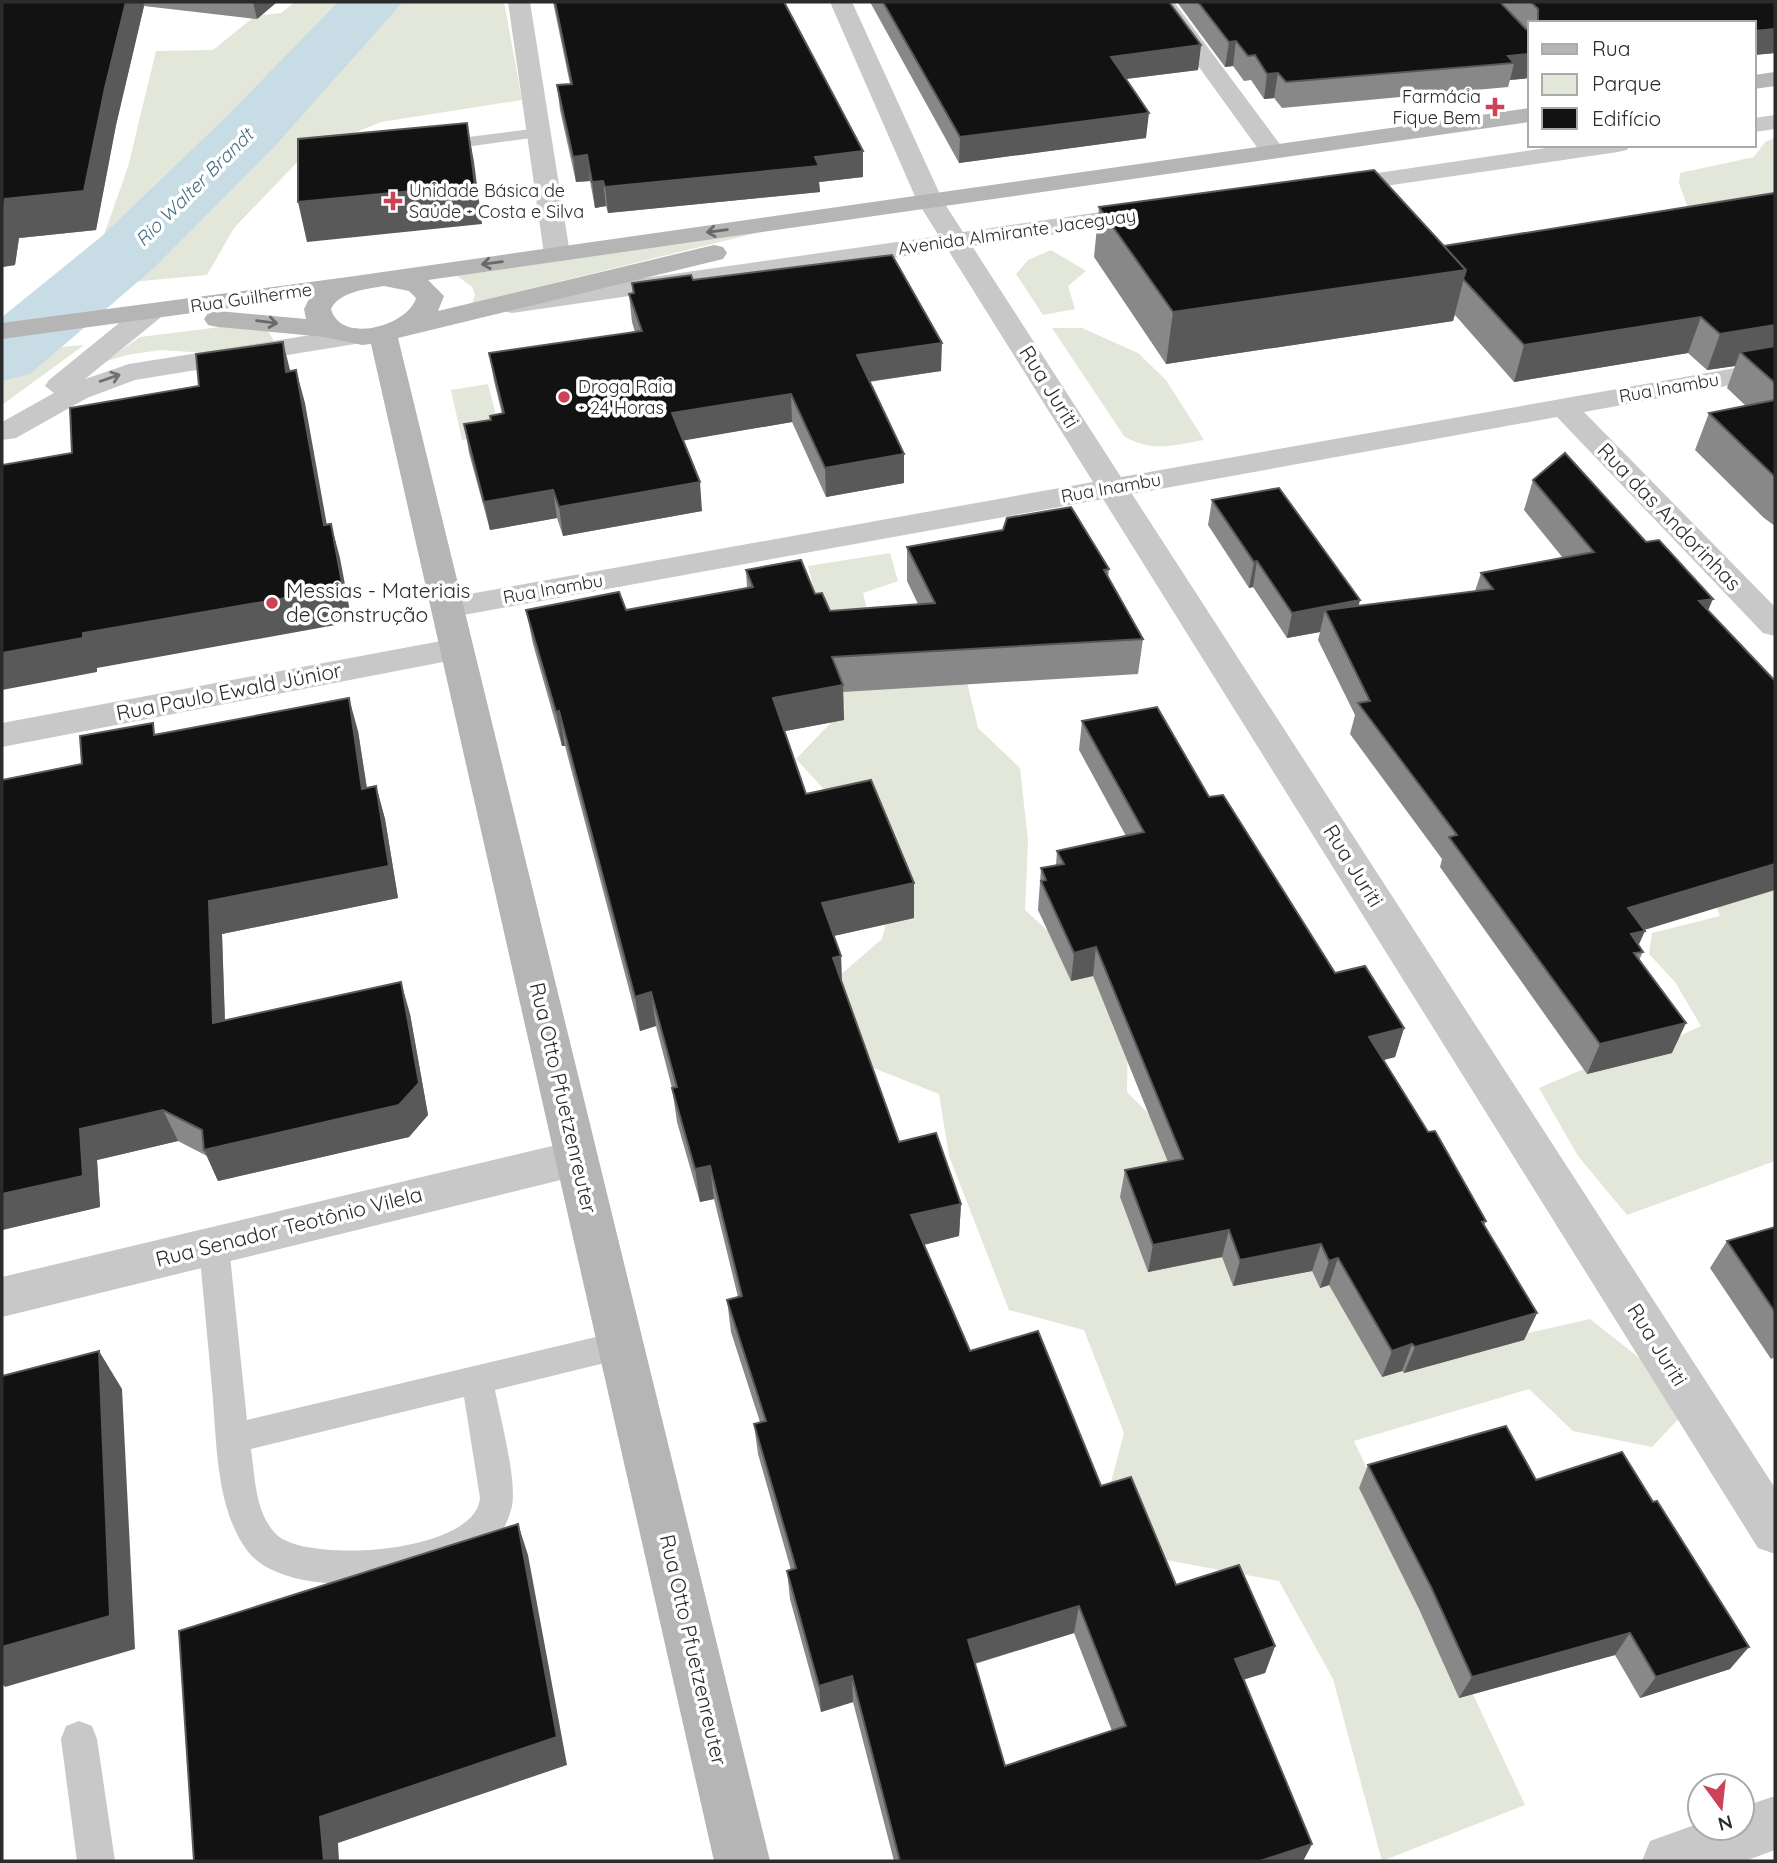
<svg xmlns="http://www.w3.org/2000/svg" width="1777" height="1863" font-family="Quicksand,sans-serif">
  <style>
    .green { fill: #e2e7da }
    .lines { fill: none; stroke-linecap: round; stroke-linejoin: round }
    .river { fill: #c8dce5; fill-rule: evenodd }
    .service { fill: #c8c8c8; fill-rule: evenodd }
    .minor { fill: #c8c8c8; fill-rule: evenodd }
    .secondary { fill: #b5b5b5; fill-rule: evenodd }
    .wall { fill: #888; fill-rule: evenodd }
    .shaded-wall { fill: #595959 }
    .building { fill: #121212; stroke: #595959; stroke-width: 2; fill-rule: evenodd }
    .oneway { stroke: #696969 }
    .oneway2 { stroke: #727272 }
    .poi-dot { fill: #cd4257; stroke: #fff; stroke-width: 2.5 }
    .labels { text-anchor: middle; stroke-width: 7; stroke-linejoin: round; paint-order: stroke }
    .far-poi-label { font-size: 18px; fill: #2b2b2b; stroke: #fff; text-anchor: start }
    .far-street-label { font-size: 18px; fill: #2b2b2b; stroke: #fff }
    .far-water-label { font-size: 19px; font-style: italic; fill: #456f82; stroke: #fff }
    .street-label { font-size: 21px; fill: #2b2b2b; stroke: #fff }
    .poi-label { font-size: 21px; fill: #2b2b2b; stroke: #fff; text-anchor: start }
  </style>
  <rect width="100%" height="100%" fill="#fff"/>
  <g class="green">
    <polygon points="295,2 504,2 522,100 381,122 306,153 234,228 207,275 88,286 84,291 128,167 156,51 213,50 255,16 281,13"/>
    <polygon points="1775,138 1775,225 1690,214 1679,183 1680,173 1754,157 1765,142"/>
    <polygon points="781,227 472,303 475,295 472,287 456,275"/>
    <polygon points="1051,250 1086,271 1068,286 1075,309 1043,315 1016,274 1028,260"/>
    <polygon points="220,327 268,331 276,344 206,353 160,350 127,355 104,362 140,337"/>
    <path d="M1052,328H1082L1138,353L1166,380L1204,440C1174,445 1151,453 1124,436Z"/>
    <polygon points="84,345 2,405 2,352"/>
    <polygon points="488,384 501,435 462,440 451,390"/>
    <polygon points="890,553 898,581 863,593 882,670 967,682 978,728 1020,768 1028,841 1025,910 1102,980 1128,1022 1127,1092 1192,1158 1463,1348 1590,1319 1642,1360 1684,1413 1652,1447 1573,1431 1529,1389 1354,1441 1525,1805 1382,1861 1333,1679 1279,1581 1150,1557 1110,1486 1124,1433 1084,1330 1009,1310 949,1156 939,1094 856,1061 810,1001 882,939 904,856 833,799 796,759 845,708 808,566"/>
    <polygon points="1775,884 1775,1161 1627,1215 1578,1156 1539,1088 1633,1048 1673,1039 1701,1026 1675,982 1649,954 1652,933 1720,916 1708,885"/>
  </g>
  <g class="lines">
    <polygon class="river" points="338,2 403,2 275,146 154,268 30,374 2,381 2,317 102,236 227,116"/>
    <g class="service">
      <polygon points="539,128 545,130 545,136 437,151 429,146 437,141"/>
      <path d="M214,1233L225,1237L229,1246L247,1420L621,1331L632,1335L637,1345L632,1355L621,1359L495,1390C500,1416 519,1487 511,1510C507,1522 501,1539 491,1547C443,1584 286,1606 246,1549C215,1505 217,1440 212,1389C208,1341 203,1294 199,1246L203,1237ZM464,1397L480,1498C476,1553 309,1564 277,1535C255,1514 255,1477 251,1449Z"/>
      <polygon points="79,1721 92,1726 97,1739 115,1861 77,1861 61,1739 66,1726"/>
    </g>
    <g class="minor">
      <polygon points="508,2 530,2 570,254 566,260 548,260 544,254"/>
      <polygon points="830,2 852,2 943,201 963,232 1149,205 1158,208 1162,213 1158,218 1149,221 972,246 1121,477 1775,361 1775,377 1584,412 1775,607 1775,636 1763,633 1557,417 1132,494 1775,1488 1775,1554 1758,1548 1103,499 447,618 435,615 431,608 435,601 447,598 1093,482 948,250 512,313 502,311 498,305 502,299 512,297 939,236 917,201"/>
      <polygon points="1152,2 1174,2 1282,147 1285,152 1282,157 1264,157"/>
      <polygon points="1775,115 1775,129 1754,132 1754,118"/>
      <polygon points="1566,145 1630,145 1627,150 1618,152 1330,194 1321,192 1318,187 1321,182 1330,180"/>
      <polygon points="150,304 160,306 164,312 160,318 85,379 129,364 355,328 365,330 369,336 365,342 355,344 135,380 87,398 16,438 2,440 2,422 54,393 45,386 49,380 140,306"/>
      <polygon points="457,638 469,641 474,649 469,657 2,747 2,723"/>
      <polygon points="577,1140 592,1146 598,1158 592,1170 577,1176 2,1317 2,1277"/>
      <polygon points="1775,1796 1775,1850 1745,1861 1642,1861 1650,1841 1700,1823 1700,1828 1742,1828 1742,1807"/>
    </g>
    <g class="secondary">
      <polygon points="1775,72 1775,86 1754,89 1754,75"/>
      <path d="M1530,108V122L428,280L444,296L438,311L714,245L723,247L727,253L723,259L398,338L770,1861H714L371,344L362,345L325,337L218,327L208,325L204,319L208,313L218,311L306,319L304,309L310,297L2,339V323L355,276ZM384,286L409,291L416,298C408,326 341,345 331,309C339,292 366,289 384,286Z"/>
    </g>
  </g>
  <g class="wall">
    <polygon points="2,2 277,2 257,19 144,6 116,125 96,230 19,238 15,265 2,267"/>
    <polygon points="553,2 784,2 863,151 863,177 819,182 820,192 608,213 606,206 595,208 590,181 576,182 560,110 557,85 570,84"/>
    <polygon points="870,2 1169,2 1201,45 1198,70 1126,79 1146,138 959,163"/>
    <polygon points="1177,2 1500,2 1526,29 1528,30 1500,2 1775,2 1775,53 1754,55 1754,23 1530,23 1530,78 1510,80 1508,87 1282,108 1274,98 1264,99 1251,80 1244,81 1233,66 1225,67"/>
    <polygon points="1775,193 1775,526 1764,518 1695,450 1709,413 1746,406 1727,388 1735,366 1707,370 1688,353 1514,382 1455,315 1453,321 1166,364 1094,257 1099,207 1444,246"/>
    <polygon points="693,280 941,371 869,382 904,483 826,497 792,422 683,440 702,511 563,536 557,518 490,530 469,453 464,424 490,420 502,414 494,381 489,353 635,332 632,322 629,294 633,294 632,283"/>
    <polygon points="1533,480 1708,611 1644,930 1638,945 1643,952 1639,960 1672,1053 1587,1074 1440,867 1442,859 1350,734 1355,715 1318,640 1320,632 1287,638 1253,587 1249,588 1208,525 1212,500 1358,606 1475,591 1481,573 1563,558 1524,510"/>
    <path d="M907,547L1109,569L1108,578L1143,639L1138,674L843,692L844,720L785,731L806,794L914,883V918L834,936L841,956L842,982L899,1142L961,1204L959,1236L924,1245L970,1351L1101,1486L1176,1585L1275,1646L1265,1673L1243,1680L1312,1844L1303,1861H894L853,1702L821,1712L790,1599L787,1571L791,1570L758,1454L754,1424L760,1422L731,1332L727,1300L738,1297L714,1199L700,1202L677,1122L672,1088L656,1026L640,1031L565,746H562L533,644L526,610H626L747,588L746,570L815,594L830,611L918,604L907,581ZM1074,1633L1112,1731L1005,1766L975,1664Z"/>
    <polygon points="1082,721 1209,797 1335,973 1404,1028 1395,1057 1383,1060 1428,1132 1486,1221 1484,1226 1537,1313 1524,1340 1404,1373 1402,1371 1382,1377 1329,1285 1320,1288 1312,1271 1233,1286 1222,1257 1148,1272 1120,1197 1125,1170 1168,1162 1093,976 1071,981 1038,910 1041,868 1056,865 1057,851 1126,836 1079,750"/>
    <polygon points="358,731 367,788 376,786 385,819 398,898 222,934 225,1020 410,1014 428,1115 409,1137 218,1181 207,1156 178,1141 97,1160 100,1207 2,1230 82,764 157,734"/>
    <polygon points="1775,1227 1775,1357 1771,1359 1710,1268 1727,1241"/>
    <polygon points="1368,1465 1536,1480 1653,1502 1730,1669 1640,1698 1615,1655 1459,1698 1419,1609 1359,1488"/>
  </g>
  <g class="shaded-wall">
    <polygon points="126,2 143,2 144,6 116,125 96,230 19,238 15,265 2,267 2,219 5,199 105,88"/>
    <polygon points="253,2 277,2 257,19"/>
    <polygon points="1775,29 1775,53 1754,55 1754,31"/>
    <polygon points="1236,41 1233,66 1225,67 1229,42"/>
    <polygon points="1201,45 1198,70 1109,81 1111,57"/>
    <polygon points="1530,54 1530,78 1510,80 1514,63 1508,56"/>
    <polygon points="1278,73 1274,98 1264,99 1267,74"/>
    <polygon points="1149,113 1146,138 959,163 960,137"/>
    <polygon points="467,123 474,162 482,224 307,242 298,202"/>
    <polygon points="863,151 863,177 819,182 820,192 608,213 605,187"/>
    <polygon points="587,155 590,181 576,182 573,157"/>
    <polygon points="603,181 606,206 595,208 592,182"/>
    <polygon points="1466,270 1453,321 1166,364 1173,312"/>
    <polygon points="1701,317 1688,353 1514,382 1524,345"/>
    <polygon points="1775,325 1775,359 1740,352 1735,366 1707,370 1720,334"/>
    <polygon points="283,342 291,374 286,372"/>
    <polygon points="942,343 941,371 857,383 857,355"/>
    <polygon points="296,370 305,403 333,559 324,525"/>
    <polygon points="791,394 792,422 675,442 672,413"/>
    <polygon points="904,454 904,483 826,497 825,468"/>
    <polygon points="700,482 702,511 563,536 559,507"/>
    <polygon points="553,490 557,518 490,530 484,502"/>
    <polygon points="331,524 340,558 352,622 97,668 97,672 2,690 2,653 83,633"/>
    <polygon points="1257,561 1253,587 1249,588 1254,562"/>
    <polygon points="1713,599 1700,629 1699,601"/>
    <polygon points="1360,600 1354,626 1325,610 1320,632 1287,638 1292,613"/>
    <polygon points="843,685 844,720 775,733 773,698"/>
    <polygon points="349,698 358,731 372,822 362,789"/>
    <polygon points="559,711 565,746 562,746 556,712"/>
    <polygon points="376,786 385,819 398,898 222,934 226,1055 213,1023 209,901"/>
    <polygon points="1775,864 1775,890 1615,939 1628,908"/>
    <polygon points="914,883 914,918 824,938 822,903"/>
    <polygon points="1645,931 1635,953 1631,934"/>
    <polygon points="1096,947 1093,976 1071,981 1074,953"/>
    <polygon points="841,956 842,990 833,958"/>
    <polygon points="401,982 410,1014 428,1115 409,1137 218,1181 204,1150"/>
    <polygon points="651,992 656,1026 640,1031 635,997"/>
    <polygon points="1686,1023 1672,1053 1587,1074 1600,1044"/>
    <polygon points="1404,1028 1395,1057 1361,1066 1369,1037"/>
    <polygon points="163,1110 178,1141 97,1160 100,1207 2,1230 2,1194 80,1129"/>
    <polygon points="710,1166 714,1199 700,1202 695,1169"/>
    <polygon points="961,1204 959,1236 910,1248 911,1215"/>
    <polygon points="1229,1230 1222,1257 1148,1272 1153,1245"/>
    <polygon points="1321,1244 1312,1271 1233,1286 1240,1260"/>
    <polygon points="1338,1258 1329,1285 1320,1288 1329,1261"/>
    <polygon points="1537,1313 1524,1340 1404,1373 1415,1347"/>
    <polygon points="1412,1344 1402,1371 1382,1377 1392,1351"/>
    <polygon points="99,1351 122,1389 135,1649 5,1687 2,1683 2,1647"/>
    <polygon points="518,1524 528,1555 567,1765 338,1843 339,1861 324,1861 320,1817"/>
    <polygon points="1079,1606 1074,1633 966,1666 968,1640"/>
    <polygon points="1630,1633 1615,1655 1459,1698 1472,1677"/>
    <polygon points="1275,1646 1265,1673 1225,1685 1235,1659"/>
    <polygon points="1749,1647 1730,1669 1640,1698 1656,1677"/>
    <polygon points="852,1676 853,1702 821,1712 819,1686"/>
    <polygon points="1312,1844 1303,1861 1260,1861"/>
  </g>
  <g class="building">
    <polygon points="2,2 126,2 105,88 84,191 5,199 2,219"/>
    <polygon points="555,2 784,2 863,151 815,157 819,166 605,187 603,181 592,182 587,155 573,157 557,85 572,84"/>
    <polygon points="883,2 1169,2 1201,45 1111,57 1149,113 960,137"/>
    <polygon points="1198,2 1500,2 1526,29 1530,30 1530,54 1508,56 1514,63 1286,82 1278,73 1267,74 1255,55 1248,56 1236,41 1229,42"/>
    <polygon points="1531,2 1775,2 1775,29 1754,31 1754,23 1538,23 1538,9"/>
    <polygon points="467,123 475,185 298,202 298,139"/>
    <polygon points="1374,170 1466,270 1173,312 1099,207"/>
    <polygon points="1775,193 1775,325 1720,334 1701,317 1524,345 1463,279 1466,270 1444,246"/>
    <polygon points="892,255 942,343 857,355 904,454 825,468 791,394 672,413 700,482 559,507 553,490 484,502 464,424 491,420 490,416 504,413 489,353 642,331 629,294 634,293 632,283 691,275 693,280"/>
    <polygon points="283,342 286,372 296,370 324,525 331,524 343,588 83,633 83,638 2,653 2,465 72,453 70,408 199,386 196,354"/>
    <polygon points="1775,346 1775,383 1740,352"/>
    <polygon points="1775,400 1775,477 1709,413"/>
    <polygon points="1565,453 1646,542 1659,540 1713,599 1699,601 1775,681 1775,864 1628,908 1645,931 1631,934 1643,952 1634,953 1686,1023 1600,1044 1449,837 1457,835 1358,703 1370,701 1325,610 1493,589 1481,573 1594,552 1533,480"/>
    <polygon points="1279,488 1360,600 1292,613 1257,561 1254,562 1212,500"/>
    <path d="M1071,507L1109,569L1104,570L1143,639L832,657L843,685L773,698L806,794L871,780L914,883L822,903L841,956L833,958L899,1142L936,1133L961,1204L911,1215L970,1351L1038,1331L1101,1486L1131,1477L1176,1585L1239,1565L1275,1646L1235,1659L1312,1844L1260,1861H900L852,1676L819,1686L787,1571L796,1568L754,1424L766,1421L727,1300L742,1296L710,1166L695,1169L672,1088L677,1087L651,992L635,997L559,711L556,712L526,610L619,592L626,610L753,587L746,570L801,560L815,594L822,593L830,611L935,603L907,547L1003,530L1007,518ZM1079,1606L1126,1726L1005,1766L968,1640Z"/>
    <polygon points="349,698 362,789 376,786 389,866 209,901 213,1023 401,982 419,1083 399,1105 204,1150 202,1130 163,1110 80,1129 83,1176 2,1194 2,780 82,764 80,736 153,723 154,735"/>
    <polygon points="1157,707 1209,797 1223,795 1335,973 1365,966 1404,1028 1369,1037 1428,1132 1435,1131 1486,1221 1482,1222 1537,1313 1415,1347 1412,1344 1392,1351 1338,1258 1329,1261 1321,1244 1240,1260 1229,1230 1153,1245 1125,1170 1183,1159 1096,947 1074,953 1041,881 1046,880 1041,868 1064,864 1057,851 1144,832 1082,721"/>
    <polygon points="1775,1227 1775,1312 1727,1241"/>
    <polygon points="99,1351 110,1616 2,1647 2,1376"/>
    <polygon points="1506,1426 1536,1480 1622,1452 1653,1502 1657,1501 1749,1647 1656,1677 1630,1633 1472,1677 1431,1587 1368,1465"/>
    <polygon points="518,1524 557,1737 320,1817 324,1861 194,1861 179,1631"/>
  </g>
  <defs><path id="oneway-shaft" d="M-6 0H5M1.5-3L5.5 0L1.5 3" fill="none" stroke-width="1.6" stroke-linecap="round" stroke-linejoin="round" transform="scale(1.75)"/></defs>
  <g class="oneway">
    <use href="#oneway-shaft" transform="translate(717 231) rotate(172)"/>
    <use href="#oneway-shaft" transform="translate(492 263) rotate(172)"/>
    <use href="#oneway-shaft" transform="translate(267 322) rotate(7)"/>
  </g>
  <use class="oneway2" href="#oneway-shaft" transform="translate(110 378) rotate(-19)"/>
  <g class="poi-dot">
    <path d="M1491.5 96.5h7v7h7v7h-7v7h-7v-7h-7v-7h7z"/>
    <path d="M389.5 190.5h7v7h7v7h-7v7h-7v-7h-7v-7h7z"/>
    <circle cx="564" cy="397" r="7"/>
    <circle cx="272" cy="603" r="7"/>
  </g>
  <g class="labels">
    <g class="far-poi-label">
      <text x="1481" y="103" text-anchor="end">Farmácia<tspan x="1481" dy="21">Fique Bem</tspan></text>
      <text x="409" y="197">Unidade Básica de<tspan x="409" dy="21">Saúde - Costa e Silva</tspan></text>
      <text x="578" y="393">Droga Raia<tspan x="578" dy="21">- 24 Horas</tspan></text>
    </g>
    <g class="far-street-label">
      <text transform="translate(1017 232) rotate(-8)" y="6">Avenida Almirante Jaceguay</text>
      <text transform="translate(251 298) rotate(-8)" y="6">Rua Guilherme</text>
      <text transform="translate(1669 388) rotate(-10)" y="6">Rua Inambu</text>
      <text transform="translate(1111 488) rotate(-10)" y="6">Rua Inambu</text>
      <text transform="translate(553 589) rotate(-10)" y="6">Rua Inambu</text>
    </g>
    <g class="far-water-label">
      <text transform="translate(194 187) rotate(-45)" y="7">Rio Walter Brandt</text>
    </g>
    <g class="street-label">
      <text transform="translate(1049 387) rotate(58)" y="7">Rua Juriti</text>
      <text transform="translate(1669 517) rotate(46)" y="7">Rua das Andorinhas</text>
      <text transform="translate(229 692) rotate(-11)" y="7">Rua Paulo Ewald Júnior</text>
      <text transform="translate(1353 866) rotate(58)" y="7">Rua Juriti</text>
      <text transform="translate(563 1098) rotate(77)" y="7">Rua Otto Pfuetzenreuter</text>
      <text transform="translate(289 1227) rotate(-14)" y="7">Rua Senador Teotônio Vilela</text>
      <text transform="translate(1657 1345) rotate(58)" y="7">Rua Juriti</text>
      <text transform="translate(693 1650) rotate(77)" y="7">Rua Otto Pfuetzenreuter</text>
    </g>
    <g class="poi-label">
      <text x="286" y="598">Messias - Materiais<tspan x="286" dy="24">de Construção</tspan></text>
    </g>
  </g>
  <rect width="1777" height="1863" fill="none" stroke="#2b2b2b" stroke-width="7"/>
  <rect x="1528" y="21" width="228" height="126" fill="#ffffff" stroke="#aaaaaa" stroke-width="2"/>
  <rect x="1542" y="44" width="35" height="10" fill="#b5b5b5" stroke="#aaaaaa" stroke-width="2"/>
  <text x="1592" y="56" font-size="21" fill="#2b2b2b">Rua</text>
  <rect x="1542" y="74" width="35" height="21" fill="#e2e7da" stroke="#aaaaaa" stroke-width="2"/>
  <text x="1592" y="91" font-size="21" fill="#2b2b2b">Parque</text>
  <rect x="1542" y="108" width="35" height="21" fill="#121212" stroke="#aaaaaa" stroke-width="2"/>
  <text x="1592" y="126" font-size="21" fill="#2b2b2b">Edifício</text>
  <g transform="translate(1721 1807) rotate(165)"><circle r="33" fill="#ffffff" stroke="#aaaaaa" stroke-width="2"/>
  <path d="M0-5L12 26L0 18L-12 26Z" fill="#cd4257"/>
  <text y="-10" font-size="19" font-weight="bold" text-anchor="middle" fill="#2b2b2b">N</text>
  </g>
</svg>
